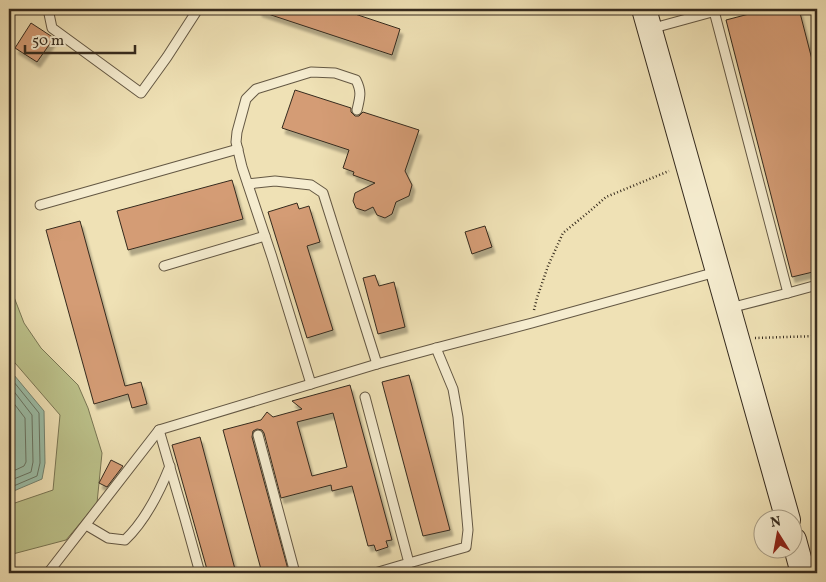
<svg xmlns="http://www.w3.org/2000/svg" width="826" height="582" font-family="Vollkorn,serif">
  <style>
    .green { fill: #bcc28b; stroke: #797654 }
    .water { fill: #9bbea8; stroke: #738371 }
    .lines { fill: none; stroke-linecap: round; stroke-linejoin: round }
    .shore { stroke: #687463; stroke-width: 1 }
    .building { fill: #d49c74; stroke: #362b1e; fill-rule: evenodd; filter: url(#shadow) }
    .lane-casing { stroke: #645844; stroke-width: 11 }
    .secondary-casing { stroke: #362b1e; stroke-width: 26 }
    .path { stroke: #362b1e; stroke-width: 2.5; stroke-dasharray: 1 2.5; stroke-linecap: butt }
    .lane { stroke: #f5eccf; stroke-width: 9 }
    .secondary { stroke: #f5eccf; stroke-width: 24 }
  </style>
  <defs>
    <filter id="shadow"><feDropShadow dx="3" dy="5.5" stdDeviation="1" flood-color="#0004"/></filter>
  </defs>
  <rect width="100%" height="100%" fill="#efe1b5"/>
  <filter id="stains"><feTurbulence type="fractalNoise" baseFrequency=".004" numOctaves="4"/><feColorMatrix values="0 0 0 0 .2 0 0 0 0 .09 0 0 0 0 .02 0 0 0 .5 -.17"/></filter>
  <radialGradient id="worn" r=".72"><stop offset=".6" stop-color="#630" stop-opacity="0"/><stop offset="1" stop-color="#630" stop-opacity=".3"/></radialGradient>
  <polygon class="green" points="9,284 24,323 41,348 78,385 88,408 102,453 97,503 66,540 9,555 9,505 53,490 60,415 9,356"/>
  <polygon class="water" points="9,369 44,411 45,463 42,479 9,493"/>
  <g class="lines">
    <g class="shore">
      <polyline points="9,376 39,413 40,463 37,476 9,488"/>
      <polyline points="9,385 32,415 33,462 31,472 9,481"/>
      <polyline points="9,397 25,418 26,462 24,466 9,473"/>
    </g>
  </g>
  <g class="building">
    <polygon points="259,9 340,9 400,29 392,55 259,11"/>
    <polygon points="768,9 799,9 817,79 817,271 792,277 726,20"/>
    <polygon points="31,23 54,38 37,62 15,48"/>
    <polygon points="295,90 351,108 351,112 355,116 359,116 363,112 419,130 405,171 412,185 409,196 396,202 392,214 385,218 377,215 373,207 365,211 356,208 353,201 355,193 375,183 353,175 354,172 343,168 349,150 282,128"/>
    <polygon points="232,180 243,219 128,250 117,211"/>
    <polygon points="297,203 299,209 309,206 320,242 307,246 333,330 307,338 268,212"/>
    <polygon points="80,221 125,386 141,382 147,404 132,408 128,394 94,404 46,230"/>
    <polygon points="485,226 492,247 472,254 465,232"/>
    <polygon points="375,275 379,286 394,282 405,327 378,334 363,278"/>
    <polygon points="409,375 450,530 423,536 382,382"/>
    <path d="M350,385L392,540L386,541L388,547L376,551L374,545L368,546L352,486L332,491L331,485L281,498L264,433L262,430L257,429L253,431L252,437L289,573H262L223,430L261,420L267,412L273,417L302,409L292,401ZM333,413L347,467L312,476L297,422Z"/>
    <polygon points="200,437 236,573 208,573 172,445"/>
    <polygon points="111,460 123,466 107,487 99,483"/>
  </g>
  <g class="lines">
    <defs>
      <g id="lane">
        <polyline points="48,9 52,28 141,93 167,57 198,9"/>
        <polyline points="714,11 788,293 817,285"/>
        <polyline points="650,29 723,9"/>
        <polyline points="248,184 275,181 311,185 323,193 377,364"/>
        <polyline points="40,205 238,149"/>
        <polyline points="164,266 265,236"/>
        <polyline points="730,308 788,293"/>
        <path d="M311,384L272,257L242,167L236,142L237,132L246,99L256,89L311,72L335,73L356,80C362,92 360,97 357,110"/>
        <polyline points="365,397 409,563 375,573"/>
        <polyline points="159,430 185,519 200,573"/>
        <polyline points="258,435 295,573"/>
        <path d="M86,525L108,538L125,540C144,522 160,491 170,466"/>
        <polyline points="409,563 466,547 468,530 458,417 453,389 436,348"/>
        <polyline points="48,573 159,430 377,364 436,348 532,323 716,272"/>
      </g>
      <g id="secondary">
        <polyline points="644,9 788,520"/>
        <polyline points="794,540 803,573"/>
      </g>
    </defs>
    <use href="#lane" class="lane-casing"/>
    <use href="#secondary" class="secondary-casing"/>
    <g class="path">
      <polyline points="534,310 537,298 548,266 563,233 590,211 606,197 669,171"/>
      <polyline points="755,338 817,336"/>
    </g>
    <use href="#lane" class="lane"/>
    <use href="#secondary" class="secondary"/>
  </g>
  <rect width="826" height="582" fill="none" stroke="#efe1b5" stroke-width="30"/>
  <rect x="10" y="10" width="806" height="562" fill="none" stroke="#362b1e" stroke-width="2.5"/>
  <rect x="15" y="15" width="796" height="552" fill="none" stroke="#362b1e"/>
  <g transform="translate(778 534) rotate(349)"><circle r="24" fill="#f5eccf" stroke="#a99f88"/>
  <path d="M0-4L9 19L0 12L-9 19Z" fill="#8f2418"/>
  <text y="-8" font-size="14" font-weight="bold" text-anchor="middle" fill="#362b1e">N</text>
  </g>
  <path d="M25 45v8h110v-8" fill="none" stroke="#362b1e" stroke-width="2.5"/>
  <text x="32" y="45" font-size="15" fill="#362b1e" stroke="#f5eccf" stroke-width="4" paint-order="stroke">50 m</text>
  <rect width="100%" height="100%" filter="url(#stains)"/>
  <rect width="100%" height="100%" fill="url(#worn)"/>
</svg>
